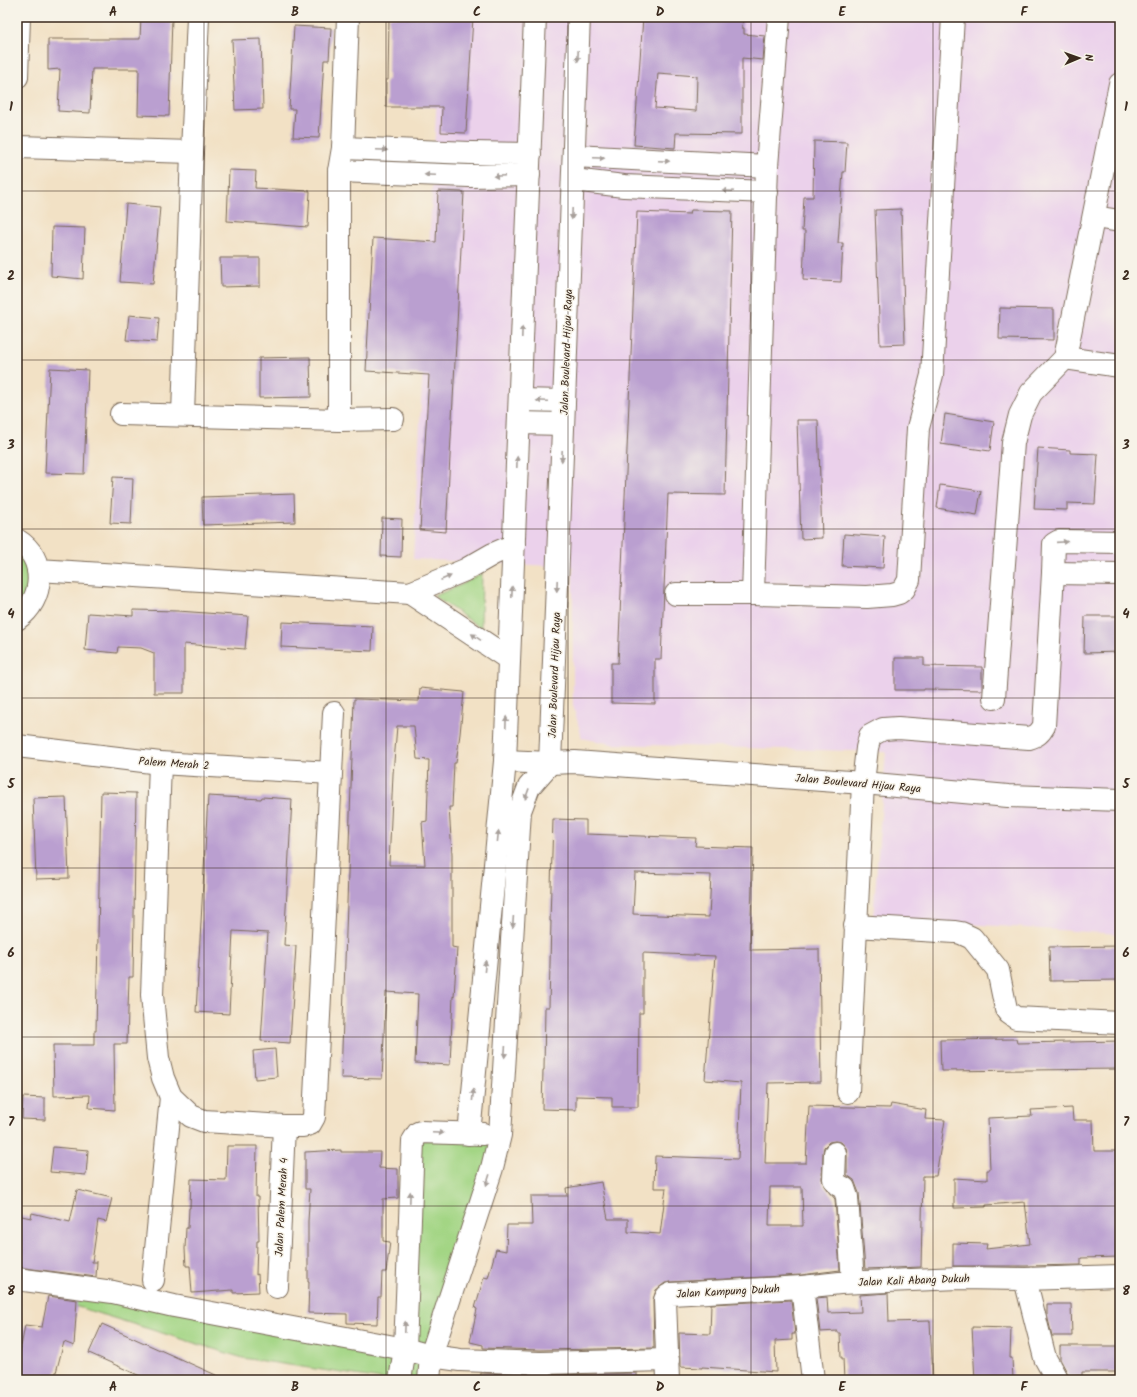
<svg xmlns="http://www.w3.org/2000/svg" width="1137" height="1397" font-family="Kalam,sans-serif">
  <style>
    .built { fill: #ebd1eb }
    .green { fill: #a3d584; stroke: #6f8051 }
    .building { fill: #ba9fd0; fill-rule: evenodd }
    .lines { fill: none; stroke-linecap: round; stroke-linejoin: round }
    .minor-casing { stroke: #7b6a58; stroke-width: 24 }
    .minor { stroke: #fff; stroke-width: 22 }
    .oneway { fill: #a79f9a }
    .grid { fill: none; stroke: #3b2a1e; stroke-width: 1; stroke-opacity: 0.55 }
    .labels { text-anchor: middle; stroke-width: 3; stroke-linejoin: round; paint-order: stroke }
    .street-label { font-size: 11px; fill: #3b2a1e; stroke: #f7f3e8 }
    .neatline { fill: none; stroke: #3b2a1e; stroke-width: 1.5 }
    .grid-label { font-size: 13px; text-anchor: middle; font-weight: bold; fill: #3b2a1e }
  </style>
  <rect width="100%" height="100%" fill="#f7f3e8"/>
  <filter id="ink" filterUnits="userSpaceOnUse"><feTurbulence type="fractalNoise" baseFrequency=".025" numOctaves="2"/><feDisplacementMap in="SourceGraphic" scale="8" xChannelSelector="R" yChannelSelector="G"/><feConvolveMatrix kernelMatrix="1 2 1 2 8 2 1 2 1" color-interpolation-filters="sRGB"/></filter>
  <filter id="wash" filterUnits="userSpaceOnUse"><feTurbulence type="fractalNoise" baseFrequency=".012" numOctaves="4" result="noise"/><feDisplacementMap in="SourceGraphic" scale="16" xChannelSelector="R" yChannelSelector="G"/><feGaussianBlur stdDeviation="0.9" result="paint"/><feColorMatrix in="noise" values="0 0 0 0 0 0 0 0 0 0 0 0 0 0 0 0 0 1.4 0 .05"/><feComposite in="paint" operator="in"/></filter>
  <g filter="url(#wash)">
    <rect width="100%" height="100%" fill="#f2e1c5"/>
    <polygon class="built" points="441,17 1120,17 1120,934 873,918 886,752 612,744 582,738 573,705 573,567 413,559"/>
    <g class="green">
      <polygon points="17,540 38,570 17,619"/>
      <polygon points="482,573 481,628 434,596 461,585"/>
      <polygon points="500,1135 429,1380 388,1380 243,1358 68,1304 71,1286 404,1349 413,1141"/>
    </g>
    <g id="blocks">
      <g class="building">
        <polygon points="141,17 172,17 169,116 138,115 139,69 92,69 90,113 58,111 60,69 48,70 48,39 140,39"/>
        <polygon points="389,17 473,17 466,133 441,132 442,107 386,107 386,80 388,80"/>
        <path d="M643,17H743L742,28H744V34L765,36L763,60L742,58V134L676,133L675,148L634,145ZM658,73L697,76L696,111L655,108Z"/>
        <polygon points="294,26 331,28 329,60 324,60 319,138 293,137 295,109 289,109"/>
        <polygon points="261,39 263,109 235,110 232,40"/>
        <polygon points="814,141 847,142 845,172 843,172 838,243 843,243 841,282 803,280 805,231 802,231 804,197 813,197"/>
        <polygon points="229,170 256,171 255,188 310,191 308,227 227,221"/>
        <polygon points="438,191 464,192 446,532 420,530 429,375 366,371 373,238 436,242"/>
        <polygon points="126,204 160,207 153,284 120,282"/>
        <polygon points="901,209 905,344 880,345 875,210"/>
        <polygon points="691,210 732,211 725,495 668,494 661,659 655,659 655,704 611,703 611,663 618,663 637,212 690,214"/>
        <polygon points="52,227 85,228 83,279 51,276"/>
        <polygon points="220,258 260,258 260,286 221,287"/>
        <polygon points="1000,308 1054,309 1054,340 999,339"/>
        <polygon points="129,315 159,318 157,342 126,340"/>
        <polygon points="310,357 311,397 259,398 259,358"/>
        <polygon points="50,368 88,370 84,474 45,473"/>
        <polygon points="945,414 994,422 990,451 941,444"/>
        <polygon points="797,420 818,420 822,538 801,539"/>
        <polygon points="1038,448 1070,450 1070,453 1098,454 1095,504 1067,503 1067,510 1034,509"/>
        <polygon points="113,477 133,478 131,524 110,523"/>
        <polygon points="940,485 981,491 977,515 937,508"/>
        <polygon points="294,494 295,522 203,525 202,497"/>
        <polygon points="382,518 402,519 401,557 381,556"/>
        <polygon points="844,534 885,537 883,568 842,566"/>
        <polygon points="133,610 178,611 248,616 245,649 184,644 184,693 154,693 154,653 141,648 118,647 117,653 85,650 88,613 133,616"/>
        <polygon points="1085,616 1120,616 1120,652 1084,653"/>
        <polygon points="282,622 373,626 372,651 281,647"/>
        <polygon points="895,658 924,658 924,666 982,667 982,690 924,689 924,690 895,690"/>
        <path d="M420,688L464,692L460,734L456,763H454L452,807H449L452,854V947L457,948L454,997L453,996L450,1065L415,1063L418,994L386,992L382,1079L341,1078L354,699L419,701ZM397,726H414L417,759L429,760L427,821L422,822L425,865H389L393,774Z"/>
        <polygon points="101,792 136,793 133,977 129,977 127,1044 114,1044 115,1110 89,1108 90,1095 54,1096 53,1045 94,1045 94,1031 96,1031"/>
        <polygon points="208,796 261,799 262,797 292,799 284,945 296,946 290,1043 261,1041 268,933 233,931 229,1014 196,1012"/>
        <polygon points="66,797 69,878 36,879 33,798"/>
        <path d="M553,819L586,820V834L696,838L695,846L753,848L750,950L819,949L821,1082L768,1083L765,1163H806L809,1106L890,1108L891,1104L926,1110L925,1119L945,1120L936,1176H923L921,1267L865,1269L859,1193L854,1180L847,1175V1153L846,1148L841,1142L835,1141L829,1142L824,1147L823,1153L822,1179L824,1186L835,1199L840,1270L801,1275L670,1282L665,1283L656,1290L653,1300L654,1348L540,1350L483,1348V1345L470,1342L477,1309L475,1308L484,1277L488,1278L496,1249L506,1251L507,1225H532L531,1196H567L566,1188L601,1182L608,1219H628V1232L660,1234L666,1188H654L655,1156L738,1159L741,1083L705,1080L715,956L643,953V1013H639L638,1107H612V1097L576,1096V1110L542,1109L543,1070H544L545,1007H549L551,921H550ZM635,873L711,875L709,917L633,914ZM770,1187H802L803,1226H769Z"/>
        <polygon points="1120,946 1120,980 1050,981 1049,947"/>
        <polygon points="1016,1039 1017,1043 1120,1041 1120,1069 941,1071 940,1040"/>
        <polygon points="275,1049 277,1077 255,1079 253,1051"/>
        <polygon points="23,1097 45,1098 45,1120 22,1119"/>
        <polygon points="1072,1108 1073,1120 1093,1120 1094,1151 1120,1151 1120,1257 1081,1258 1081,1265 1025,1266 953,1266 953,1243 987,1244 986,1249 1030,1244 1025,1202 986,1205 986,1207 954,1208 954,1178 987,1180 987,1170 990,1170 988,1118 1032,1116 1031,1110"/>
        <polygon points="227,1146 257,1146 256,1197 258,1197 259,1241 257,1241 256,1275 258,1274 259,1292 233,1293 233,1290 192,1293 190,1266 186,1266 185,1249 186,1228 188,1228 189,1208 190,1208 191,1179 226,1180"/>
        <polygon points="53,1147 88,1150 86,1175 50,1172"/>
        <polygon points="341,1150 341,1152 380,1152 379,1168 398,1169 398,1198 383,1199 383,1241 390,1242 386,1272 382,1272 381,1297 378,1297 377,1324 347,1323 347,1314 308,1313 309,1282 308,1282 308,1221 310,1189 305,1189 305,1152"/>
        <polygon points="77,1190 112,1198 106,1222 98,1220 92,1262 97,1262 96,1277 17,1267 17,1215 31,1218 32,1213 70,1222"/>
        <polygon points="888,1293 889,1322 930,1321 933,1380 844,1380 843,1358 841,1358 840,1333 837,1333 837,1331 820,1332 816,1298 827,1297 828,1313 861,1312 860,1295"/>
        <polygon points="48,1296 77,1300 74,1346 64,1342 54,1380 17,1380 17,1362 21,1347 25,1325 42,1327"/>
        <polygon points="791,1300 795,1334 792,1334 792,1340 775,1341 776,1372 702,1367 702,1368 680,1367 679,1333 710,1334 711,1304"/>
        <polygon points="1047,1304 1071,1304 1072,1336 1052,1336 1047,1315"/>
        <polygon points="102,1324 227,1380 149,1380 89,1353"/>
        <polygon points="972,1327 1011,1328 1010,1358 1012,1358 1013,1380 975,1380"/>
        <polygon points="1060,1346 1118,1346 1118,1372 1082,1372 1082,1376 1069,1376 1060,1359"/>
        <polygon points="481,1373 528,1375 528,1380 480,1380"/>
        <polygon points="637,1373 637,1380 552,1380 552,1375"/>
      </g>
    </g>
  </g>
  <g filter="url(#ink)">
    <use href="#blocks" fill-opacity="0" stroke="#7b6a58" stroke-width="1"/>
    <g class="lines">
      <defs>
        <g id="minor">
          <polyline points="779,17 767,166 753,594 867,597 892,595 899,593 904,589 909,580 918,428 932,375 953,17"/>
          <polyline points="17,77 19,17"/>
          <polyline points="17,147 192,152"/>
          <polyline points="343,148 471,153 530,154"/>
          <polyline points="574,156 767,166"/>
          <polyline points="339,171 469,176 529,175"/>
          <polyline points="573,180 624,186 767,192"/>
          <polyline points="1094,217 1120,221"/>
          <polyline points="1065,358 1120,366"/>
          <polyline points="520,400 564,401"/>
          <polyline points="121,414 339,420 393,419"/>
          <polyline points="183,415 192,152 198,17"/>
          <polyline points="339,420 339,171 343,148 348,17"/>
          <polyline points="519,423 563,424"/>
          <path d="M17,540C47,558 45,600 17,619"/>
          <polyline points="38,570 410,593 465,570 493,554 514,545"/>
          <polyline points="1053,573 1120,574"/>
          <polyline points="410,593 509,659"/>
          <polyline points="676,594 753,594"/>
          <polyline points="994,698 1013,443 1020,415 1031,393 1065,358 1120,84"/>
          <polyline points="17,746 160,763 331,773"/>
          <polyline points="505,761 550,763 575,762 863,783 1008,796 1120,800"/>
          <polyline points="160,763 152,995 158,1058 163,1078 171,1097 191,1116 204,1121 284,1126 303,1126 310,1124 314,1117 334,713"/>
          <polyline points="550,763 579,17"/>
          <polyline points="855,926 955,932 961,933 972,938 998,970 1006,1009 1009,1013 1016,1018 1120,1023"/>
          <path d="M848,1092L863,783L867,748L870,736L883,729L898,728L1029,738C1037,736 1040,733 1044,726L1053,573L1054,544L1059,541L1120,542"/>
          <polyline points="469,1134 505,761 535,17"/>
          <polyline points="835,1153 834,1179 838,1185 844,1188 847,1197 853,1282"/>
          <polyline points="17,1279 113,1292 174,1306 405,1349 431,1356 460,1360 540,1363 540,1380"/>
          <polyline points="1025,1279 1045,1358 1057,1380"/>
          <polyline points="153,1280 171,1097"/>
          <polyline points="277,1287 284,1126"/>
          <polyline points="802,1287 813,1380"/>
          <polyline points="540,1363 668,1360"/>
          <polyline points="400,1380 405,1349 413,1141 418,1133 421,1132 483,1134"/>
          <polyline points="429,1380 431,1356 492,1168 500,1135 520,811 529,787 550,763"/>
          <polyline points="668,1380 665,1300 667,1296 671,1294 802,1287 840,1283 959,1278 1025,1279 1120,1276"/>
        </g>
      </defs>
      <use href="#minor" class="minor-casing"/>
      <use href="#minor" class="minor"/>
    </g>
    <defs><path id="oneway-solid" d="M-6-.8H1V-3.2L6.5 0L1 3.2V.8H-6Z"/></defs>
    <g class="oneway">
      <use href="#oneway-solid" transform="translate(578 56) rotate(92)"/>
      <use href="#oneway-solid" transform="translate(382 150) rotate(3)"/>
      <use href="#oneway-solid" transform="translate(599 158) rotate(3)"/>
      <use href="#oneway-solid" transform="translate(664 161) rotate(2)"/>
      <use href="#oneway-solid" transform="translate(430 175) rotate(-178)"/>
      <use href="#oneway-solid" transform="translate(499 176) rotate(178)"/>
      <use href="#oneway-solid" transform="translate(728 191) rotate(-178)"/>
      <use href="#oneway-solid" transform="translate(572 214) rotate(92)"/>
      <use href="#oneway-solid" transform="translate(522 332) rotate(-88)"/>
      <use href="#oneway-solid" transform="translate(542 401) rotate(-178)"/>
      <use href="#oneway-solid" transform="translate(562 456) rotate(92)"/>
      <use href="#oneway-solid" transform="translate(517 462) rotate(-88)"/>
      <use href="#oneway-solid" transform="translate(1062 542) rotate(-4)"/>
      <use href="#oneway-solid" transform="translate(446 578) rotate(-23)"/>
      <use href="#oneway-solid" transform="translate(557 586) rotate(92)"/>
      <use href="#oneway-solid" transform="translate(512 592) rotate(-88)"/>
      <use href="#oneway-solid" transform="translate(476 637) rotate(-146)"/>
      <use href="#oneway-solid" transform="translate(506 722) rotate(-88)"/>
      <use href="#oneway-solid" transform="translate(527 794) rotate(110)"/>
      <use href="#oneway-solid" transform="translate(498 836) rotate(-84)"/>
      <use href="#oneway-solid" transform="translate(513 922) rotate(94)"/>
      <use href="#oneway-solid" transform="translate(485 966) rotate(-84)"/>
      <use href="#oneway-solid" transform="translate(505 1052) rotate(94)"/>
      <use href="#oneway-solid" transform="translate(473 1095) rotate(-84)"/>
      <use href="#oneway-solid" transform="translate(438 1133) rotate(2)"/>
      <use href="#oneway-solid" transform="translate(488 1180) rotate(108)"/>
      <use href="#oneway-solid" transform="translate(410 1197) rotate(-88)"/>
      <use href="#oneway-solid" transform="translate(405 1327) rotate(-88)"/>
    </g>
  </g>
  <path class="grid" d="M204,17V1380M386,17V1380M568,17V1380M751,17V1380M933,17V1380M17,191H1120M17,360H1120M17,529H1120M17,698H1120M17,868H1120M17,1037H1120M17,1206H1120"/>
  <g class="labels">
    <g class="street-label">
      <text transform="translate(566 352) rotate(-88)" y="4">Jalan Boulevard Hijau Raya</text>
      <text transform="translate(554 675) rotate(-88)" y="4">Jalan Boulevard Hijau Raya</text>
      <text transform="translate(174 763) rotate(4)" y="4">Palem Merah 2</text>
      <text transform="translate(858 783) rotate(5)" y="4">Jalan Boulevard Hijau Raya</text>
      <text transform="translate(281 1207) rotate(-87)" y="4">Jalan Palem Merah 4</text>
      <text transform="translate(914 1280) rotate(-2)" y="4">Jalan Kali Abang Dukuh</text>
      <text transform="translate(728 1291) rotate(-3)" y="4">Jalan Kampung Dukuh</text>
    </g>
  </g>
  <rect width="1137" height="1397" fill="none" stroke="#f7f3e8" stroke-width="44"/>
  <g transform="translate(1079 58) rotate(88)" stroke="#f7f3e8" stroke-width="3" paint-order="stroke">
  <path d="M0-3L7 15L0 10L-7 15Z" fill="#3b2a1e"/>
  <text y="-6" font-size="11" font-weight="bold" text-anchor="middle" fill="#3b2a1e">N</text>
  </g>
  <rect x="22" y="22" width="1093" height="1353" class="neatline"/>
  <g class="grid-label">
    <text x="113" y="16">A</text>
    <text x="295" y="16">B</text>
    <text x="477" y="16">C</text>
    <text x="660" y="16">D</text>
    <text x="842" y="16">E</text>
    <text x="1024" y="16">F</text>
    <text x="11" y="111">1</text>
    <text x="1126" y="111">1</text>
    <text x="11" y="280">2</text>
    <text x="1126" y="280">2</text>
    <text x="11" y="449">3</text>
    <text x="1126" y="449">3</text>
    <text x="11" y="618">4</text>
    <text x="1126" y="618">4</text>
    <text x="11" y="788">5</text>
    <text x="1126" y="788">5</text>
    <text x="11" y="957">6</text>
    <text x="1126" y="957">6</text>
    <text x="11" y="1126">7</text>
    <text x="1126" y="1126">7</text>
    <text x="11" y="1295">8</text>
    <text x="1126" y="1295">8</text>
    <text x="113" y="1391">A</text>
    <text x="295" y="1391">B</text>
    <text x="477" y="1391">C</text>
    <text x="660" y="1391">D</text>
    <text x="842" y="1391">E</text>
    <text x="1024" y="1391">F</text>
  </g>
</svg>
